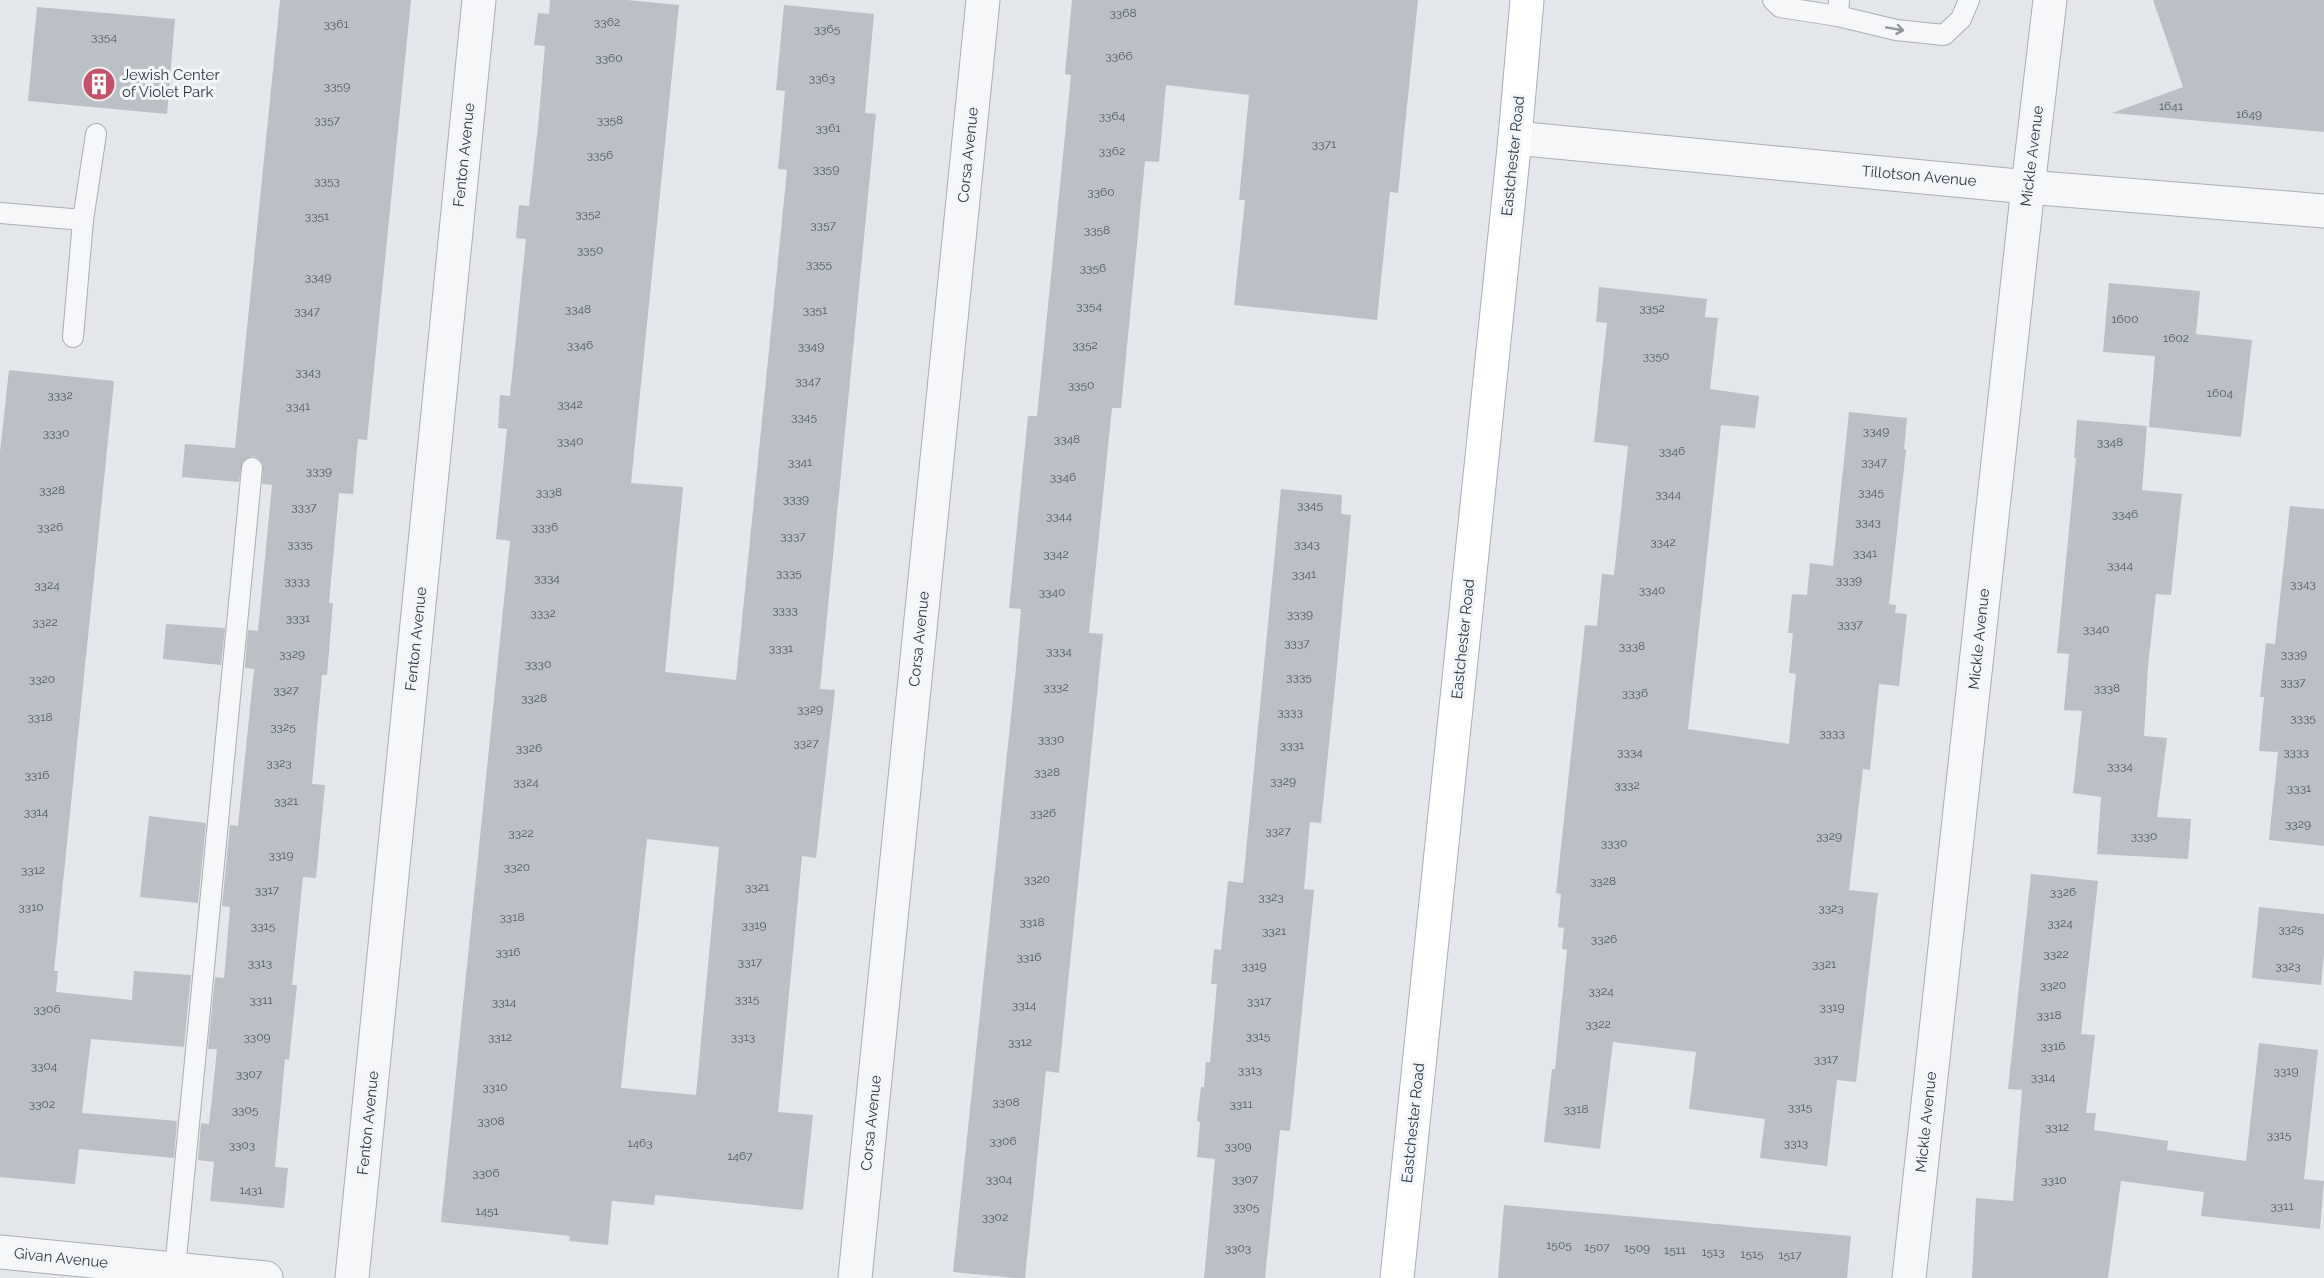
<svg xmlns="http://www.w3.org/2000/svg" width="2324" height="1278" font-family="Raleway,sans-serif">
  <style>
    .building { fill: #bbc0c7; fill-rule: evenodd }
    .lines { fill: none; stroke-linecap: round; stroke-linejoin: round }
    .service-casing { stroke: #a9aeb5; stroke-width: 22 }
    .minor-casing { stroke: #a9aeb5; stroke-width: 35 }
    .secondary-casing { stroke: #a9aeb5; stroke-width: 35 }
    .service { stroke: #f6f7f9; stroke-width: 20 }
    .minor { stroke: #f6f7f9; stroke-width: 33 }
    .secondary { stroke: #fff; stroke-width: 33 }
    .oneway { stroke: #91969e }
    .labels { text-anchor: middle; stroke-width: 6; stroke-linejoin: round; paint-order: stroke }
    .number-label { font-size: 12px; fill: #505863 }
    .poi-label { font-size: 15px; fill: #2c3642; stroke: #f3f6f8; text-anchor: start }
    .street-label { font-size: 15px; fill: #2c3642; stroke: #f3f6f8 }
  </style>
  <rect width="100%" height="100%" fill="#e4e7eb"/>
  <g class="building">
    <polygon points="280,0 411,0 367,440 358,439 353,494 339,493 329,603 333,603 327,675 322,675 312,784 325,785 316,878 303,877 292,985 297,985 293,1022 289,1060 285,1059 275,1167 288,1168 284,1208 210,1201 214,1162 198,1160 201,1123 209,1124 213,1089 217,1049 208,1049 215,977 224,978 230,907 222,906 230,825 238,826 254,669 245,668 248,630 258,631 272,485 262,484 263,464 258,458 253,456 242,462 239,482 182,477 185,444 235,448"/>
    <path d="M550,0H627L679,5L631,483L683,487L665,672L736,680L787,170L778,169L785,91L776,90L784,5L874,14L865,113L876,114L820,689L835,690L816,858L802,856L778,1112L813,1115L803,1210L655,1195L654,1205L612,1201L608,1245L569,1241L570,1236L441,1222L510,541L496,539L507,429L498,428L500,395L510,396L526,239L516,238L519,205L529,206L538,126L545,46L534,45L538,13L549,14ZM647,839L719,847L696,1095L621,1088Z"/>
    <polygon points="1072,0 1418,0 1398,193 1390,192 1377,320 1234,305 1245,200 1239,200 1249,95 1166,85 1159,162 1145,161 1121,408 1112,408 1089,633 1103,634 1059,1073 1046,1071 1025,1278 1015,1278 953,1272 1016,668 1021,609 1009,608 1028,416 1037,416 1071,75 1065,74"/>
    <polygon points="2153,0 2324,0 2324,132 2112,113 2183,87"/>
    <polygon points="37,7 175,19 167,114 28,101"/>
    <polygon points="2109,283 2200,291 2196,334 2252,340 2241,437 2149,427 2155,356 2103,352"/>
    <polygon points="1599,287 1707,299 1705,317 1718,318 1710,389 1759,396 1755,428 1721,425 1688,729 1789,744 1796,674 1789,673 1793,633 1788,633 1792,594 1807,595 1810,563 1833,566 1849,412 1907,418 1904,449 1906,450 1889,604 1896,605 1895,613 1907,614 1899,686 1879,684 1870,770 1863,769 1849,890 1878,893 1856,1082 1837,1080 1827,1166 1760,1158 1765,1119 1689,1109 1696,1052 1613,1042 1600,1149 1544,1142 1552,1069 1555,1069 1567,950 1562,949 1564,928 1558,927 1561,894 1556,893 1585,625 1597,626 1602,574 1614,575 1628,446 1594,442 1607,323 1596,322"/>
    <polygon points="9,370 114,381 54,971 58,971 56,992 132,1000 134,971 191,975 184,1047 91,1039 82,1113 177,1121 174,1158 79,1149 75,1184 0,1177 0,452"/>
    <polygon points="2077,420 2147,426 2142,490 2182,494 2171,595 2156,594 2148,666 2144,736 2167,738 2157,817 2191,819 2188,859 2097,854 2101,797 2073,793 2082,711 2064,710 2069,654 2057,653 2076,458 2074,458"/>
    <polygon points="1281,489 1342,495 1341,514 1351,515 1337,666 1321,823 1310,822 1304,889 1314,890 1299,1041 1290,1131 1280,1130 1265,1278 1204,1278 1215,1159 1197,1157 1200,1122 1197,1121 1201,1087 1204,1087 1206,1062 1210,1062 1217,984 1211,984 1214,949 1221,950 1228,881 1243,883"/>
    <polygon points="2290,506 2324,509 2324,846 2269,840 2278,752 2259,751 2264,697 2260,697 2266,643 2275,644"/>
    <polygon points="166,624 225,628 221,665 163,659"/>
    <polygon points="149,816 206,823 198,903 140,897"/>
    <polygon points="2031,874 2098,881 2081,1034 2095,1035 2086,1113 2096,1113 2094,1130 2168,1141 2167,1150 2246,1161 2259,1043 2318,1050 2304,1179 2324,1181 2320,1229 2201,1216 2204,1192 2121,1181 2108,1278 1972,1278 1976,1198 2013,1201 2022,1090 2008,1089"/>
    <polygon points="2259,907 2324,914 2324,954 2321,985 2252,978"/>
    <polygon points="1504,1205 1851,1236 1847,1278 1498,1278"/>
  </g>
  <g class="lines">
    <defs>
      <g id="service">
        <polyline points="1773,0 1780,7 1838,16 1839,0"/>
        <polyline points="1838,16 1896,30 1944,35 1961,19 1969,0"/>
        <polyline points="0,213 83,220"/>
        <polyline points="73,337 83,220 96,134"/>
        <polyline points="175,1269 252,468"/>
      </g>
      <g id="minor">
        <polyline points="1515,138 2028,187 2324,211"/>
        <polyline points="0,1252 266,1278"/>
        <polyline points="352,1278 479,0"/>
        <polyline points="855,1278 983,0"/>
        <polyline points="1909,1278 2028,187 2050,0"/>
      </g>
      <polyline id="secondary" points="1397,1278 1515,138 1527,0"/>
    </defs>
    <use href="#service" class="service-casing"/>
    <use href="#minor" class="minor-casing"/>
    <use href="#secondary" class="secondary-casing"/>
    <use href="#service" class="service"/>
    <use href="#minor" class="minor"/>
    <use href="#secondary" class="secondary"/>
  </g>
  <defs><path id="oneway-shaft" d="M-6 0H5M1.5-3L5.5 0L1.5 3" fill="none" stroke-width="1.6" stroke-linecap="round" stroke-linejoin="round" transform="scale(1.5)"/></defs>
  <use class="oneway" href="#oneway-shaft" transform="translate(1895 29) rotate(10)"/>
  <defs>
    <symbol id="building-disc" viewBox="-11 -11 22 22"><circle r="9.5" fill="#c7516b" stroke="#f3f6f8"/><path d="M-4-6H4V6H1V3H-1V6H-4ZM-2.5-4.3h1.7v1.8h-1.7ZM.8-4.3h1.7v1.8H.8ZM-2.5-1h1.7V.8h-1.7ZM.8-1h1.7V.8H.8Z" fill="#fff"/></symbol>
  </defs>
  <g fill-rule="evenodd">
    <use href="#building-disc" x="80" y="65" width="38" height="38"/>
  </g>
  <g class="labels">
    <g class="number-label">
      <text x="1123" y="17">3368</text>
      <text x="607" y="26">3362</text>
      <text x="336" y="28">3361</text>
      <text x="827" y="33">3365</text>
      <text x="104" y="41">3354</text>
      <text x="1119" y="60">3366</text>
      <text x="609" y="62">3360</text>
      <text x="822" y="82">3363</text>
      <text x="337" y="90">3359</text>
      <text x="2171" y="110">1641</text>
      <text x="2249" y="118">1649</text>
      <text x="1112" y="120">3364</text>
      <text x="327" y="124">3357</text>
      <text x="610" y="124">3358</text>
      <text x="828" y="132">3361</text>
      <text x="1324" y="148">3371</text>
      <text x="1112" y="155">3362</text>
      <text x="600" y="159">3356</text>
      <text x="826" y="173">3359</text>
      <text x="327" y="185">3353</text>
      <text x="1101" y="196">3360</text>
      <text x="588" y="218">3352</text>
      <text x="317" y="220">3351</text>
      <text x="823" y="229">3357</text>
      <text x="1097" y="234">3358</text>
      <text x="590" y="254">3350</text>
      <text x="819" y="268">3355</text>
      <text x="1093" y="272">3356</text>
      <text x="318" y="281">3349</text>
      <text x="1089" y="310">3354</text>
      <text x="1652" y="312">3352</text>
      <text x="578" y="313">3348</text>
      <text x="815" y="314">3351</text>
      <text x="307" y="315">3347</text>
      <text x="2125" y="323">1600</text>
      <text x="2176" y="342">1602</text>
      <text x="580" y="349">3346</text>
      <text x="1085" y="349">3352</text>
      <text x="811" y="350">3349</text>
      <text x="1656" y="360">3350</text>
      <text x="308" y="376">3343</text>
      <text x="808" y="385">3347</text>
      <text x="1081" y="389">3350</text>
      <text x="2220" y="397">1604</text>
      <text x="60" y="399">3332</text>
      <text x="570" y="408">3342</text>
      <text x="298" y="410">3341</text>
      <text x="804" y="421">3345</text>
      <text x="1876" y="435">3349</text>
      <text x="56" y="437">3330</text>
      <text x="1067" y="443">3348</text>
      <text x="570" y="445">3340</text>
      <text x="2110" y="446">3348</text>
      <text x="1672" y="455">3346</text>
      <text x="800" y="466">3341</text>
      <text x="1874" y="466">3347</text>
      <text x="319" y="475">3339</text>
      <text x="1063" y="481">3346</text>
      <text x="52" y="494">3328</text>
      <text x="549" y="496">3338</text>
      <text x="1871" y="496">3345</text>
      <text x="1668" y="498">3344</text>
      <text x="796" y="503">3339</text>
      <text x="1310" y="509">3345</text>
      <text x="304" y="511">3337</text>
      <text x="2125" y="518">3346</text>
      <text x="1059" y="520">3344</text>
      <text x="1868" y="526">3343</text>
      <text x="50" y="531">3326</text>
      <text x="545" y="531">3336</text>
      <text x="793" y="540">3337</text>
      <text x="1663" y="546">3342</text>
      <text x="300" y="548">3335</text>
      <text x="1307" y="548">3343</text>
      <text x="1865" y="557">3341</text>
      <text x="1056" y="558">3342</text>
      <text x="2120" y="569">3344</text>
      <text x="789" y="577">3335</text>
      <text x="1304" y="578">3341</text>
      <text x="547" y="582">3334</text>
      <text x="1849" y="584">3339</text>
      <text x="297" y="585">3333</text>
      <text x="2303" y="588">3343</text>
      <text x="47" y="589">3324</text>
      <text x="1652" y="594">3340</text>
      <text x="1052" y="596">3340</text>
      <text x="785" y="614">3333</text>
      <text x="543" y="617">3332</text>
      <text x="1300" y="618">3339</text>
      <text x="298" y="622">3331</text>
      <text x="45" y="626">3322</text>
      <text x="1850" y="628">3337</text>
      <text x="2096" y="633">3340</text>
      <text x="1297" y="647">3337</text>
      <text x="1632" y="650">3338</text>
      <text x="781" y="652">3331</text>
      <text x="1059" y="655">3334</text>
      <text x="292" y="658">3329</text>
      <text x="2294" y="658">3339</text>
      <text x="538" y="668">3330</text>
      <text x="1299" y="681">3335</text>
      <text x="42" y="683">3320</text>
      <text x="2293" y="686">3337</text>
      <text x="1056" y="691">3332</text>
      <text x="2107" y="692">3338</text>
      <text x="286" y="694">3327</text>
      <text x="1635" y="697">3336</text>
      <text x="534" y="702">3328</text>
      <text x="810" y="713">3329</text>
      <text x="1290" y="716">3333</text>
      <text x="40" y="721">3318</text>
      <text x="2303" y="722">3335</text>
      <text x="283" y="731">3325</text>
      <text x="1832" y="737">3333</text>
      <text x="1051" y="743">3330</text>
      <text x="806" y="747">3327</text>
      <text x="1292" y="749">3331</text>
      <text x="529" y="752">3326</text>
      <text x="1630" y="756">3334</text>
      <text x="2296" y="756">3333</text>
      <text x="279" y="767">3323</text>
      <text x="2120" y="770">3334</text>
      <text x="1047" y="776">3328</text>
      <text x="37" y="779">3316</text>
      <text x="1283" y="785">3329</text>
      <text x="526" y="786">3324</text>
      <text x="1627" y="789">3332</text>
      <text x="2299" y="792">3331</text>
      <text x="286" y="805">3321</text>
      <text x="36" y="816">3314</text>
      <text x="1043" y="817">3326</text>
      <text x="2298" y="828">3329</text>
      <text x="1278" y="835">3327</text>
      <text x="521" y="837">3322</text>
      <text x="1829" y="840">3329</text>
      <text x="2144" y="840">3330</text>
      <text x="1614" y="847">3330</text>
      <text x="281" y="859">3319</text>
      <text x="517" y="871">3320</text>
      <text x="33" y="874">3312</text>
      <text x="1037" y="883">3320</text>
      <text x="1603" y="885">3328</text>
      <text x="757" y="891">3321</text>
      <text x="267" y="894">3317</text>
      <text x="2063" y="896">3326</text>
      <text x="1271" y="901">3323</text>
      <text x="31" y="911">3310</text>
      <text x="1831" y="912">3323</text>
      <text x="512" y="921">3318</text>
      <text x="1032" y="926">3318</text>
      <text x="2060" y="927">3324</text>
      <text x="754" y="929">3319</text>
      <text x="263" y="930">3315</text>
      <text x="2291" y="933">3325</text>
      <text x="1274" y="935">3321</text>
      <text x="1604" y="943">3326</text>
      <text x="508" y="956">3316</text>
      <text x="2056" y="958">3322</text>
      <text x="1029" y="961">3316</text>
      <text x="750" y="966">3317</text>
      <text x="260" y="967">3313</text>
      <text x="1824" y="968">3321</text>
      <text x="1254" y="970">3319</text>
      <text x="2288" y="970">3323</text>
      <text x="2053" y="989">3320</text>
      <text x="1601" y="995">3324</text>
      <text x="747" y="1003">3315</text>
      <text x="261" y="1004">3311</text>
      <text x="1259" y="1005">3317</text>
      <text x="504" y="1006">3314</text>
      <text x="1024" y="1009">3314</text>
      <text x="1832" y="1011">3319</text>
      <text x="47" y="1013">3306</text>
      <text x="2049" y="1019">3318</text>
      <text x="1598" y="1028">3322</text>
      <text x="1258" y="1040">3315</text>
      <text x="257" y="1041">3309</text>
      <text x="500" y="1041">3312</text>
      <text x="743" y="1041">3313</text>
      <text x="1020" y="1046">3312</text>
      <text x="2053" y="1050">3316</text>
      <text x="1826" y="1063">3317</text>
      <text x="44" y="1070">3304</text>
      <text x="1250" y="1074">3313</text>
      <text x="2286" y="1075">3319</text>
      <text x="249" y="1078">3307</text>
      <text x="2043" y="1081">3314</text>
      <text x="495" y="1091">3310</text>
      <text x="1006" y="1106">3308</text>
      <text x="42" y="1108">3302</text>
      <text x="1241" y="1108">3311</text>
      <text x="1800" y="1111">3315</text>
      <text x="1576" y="1113">3318</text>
      <text x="245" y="1114">3305</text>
      <text x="491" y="1125">3308</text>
      <text x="2057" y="1131">3312</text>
      <text x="2279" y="1139">3315</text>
      <text x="1003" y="1145">3306</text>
      <text x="640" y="1147">1463</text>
      <text x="1796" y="1147">3313</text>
      <text x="242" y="1149">3303</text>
      <text x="1238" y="1150">3309</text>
      <text x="740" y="1160">1467</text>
      <text x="486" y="1177">3306</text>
      <text x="999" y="1183">3304</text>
      <text x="1245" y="1183">3307</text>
      <text x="2054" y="1184">3310</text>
      <text x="251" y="1194">1431</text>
      <text x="2282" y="1210">3311</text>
      <text x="1246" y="1211">3305</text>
      <text x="487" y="1215">1451</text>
      <text x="995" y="1221">3302</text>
      <text x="1559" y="1249">1505</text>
      <text x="1597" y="1251">1507</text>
      <text x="1238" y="1252">3303</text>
      <text x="1637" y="1252">1509</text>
      <text x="1675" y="1254">1511</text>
      <text x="1713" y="1256">1513</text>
      <text x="1752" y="1258">1515</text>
      <text x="1790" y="1259">1517</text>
    </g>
    <g class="poi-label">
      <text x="122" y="80">Jewish Center<tspan x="122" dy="17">of Violet Park</tspan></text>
    </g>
    <g class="street-label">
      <text transform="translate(464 155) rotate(-84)" y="5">Fenton Avenue</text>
      <text transform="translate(968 155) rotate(-84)" y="5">Corsa Avenue</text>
      <text transform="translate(1513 156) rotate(-84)" y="5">Eastchester Road</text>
      <text transform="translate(2032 156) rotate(-83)" y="5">Mickle Avenue</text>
      <text transform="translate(1919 176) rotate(5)" y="5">Tillotson Avenue</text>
      <text transform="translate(416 639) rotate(-84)" y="5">Fenton Avenue</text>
      <text transform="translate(919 639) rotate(-84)" y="5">Corsa Avenue</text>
      <text transform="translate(1463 639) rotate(-84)" y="5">Eastchester Road</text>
      <text transform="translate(1979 639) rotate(-84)" y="5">Mickle Avenue</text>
      <text transform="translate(1926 1122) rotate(-84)" y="5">Mickle Avenue</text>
      <text transform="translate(368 1123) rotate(-84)" y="5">Fenton Avenue</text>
      <text transform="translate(871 1123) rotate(-84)" y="5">Corsa Avenue</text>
      <text transform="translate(1413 1123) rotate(-84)" y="5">Eastchester Road</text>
      <text transform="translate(61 1258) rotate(6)" y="5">Givan Avenue</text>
    </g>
  </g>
</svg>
